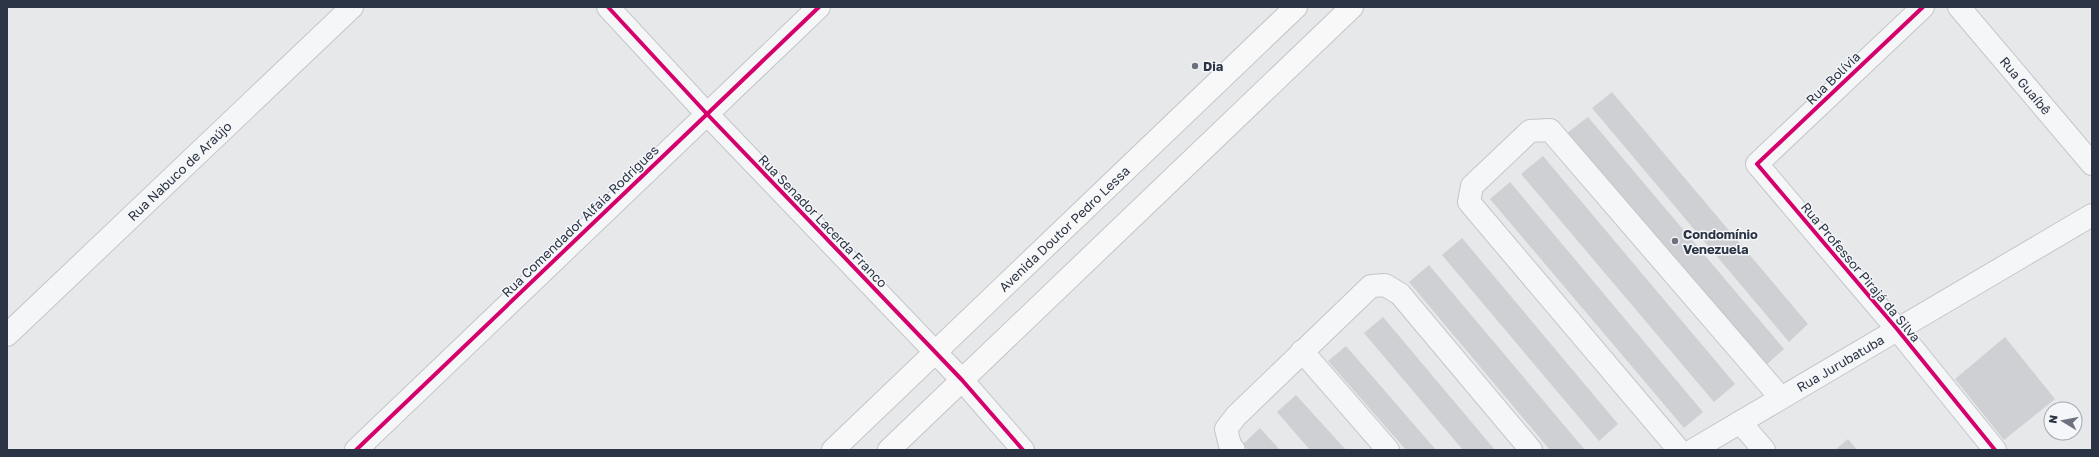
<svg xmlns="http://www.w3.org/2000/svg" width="2099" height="457" font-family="'Golos Text',sans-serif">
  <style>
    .building { fill: #ced0d3 }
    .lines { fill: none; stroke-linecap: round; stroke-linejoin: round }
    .minor-casing { stroke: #c4c6c8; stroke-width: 24 }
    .major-casing { stroke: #c2c5c8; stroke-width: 24 }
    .minor { stroke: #f5f6f7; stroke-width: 22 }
    .major { stroke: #f8f8f8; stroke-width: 22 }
    .cycleway-casing { stroke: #f4f6f9; stroke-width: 6 }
    .cycleway { stroke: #d6006c; stroke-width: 4 }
    .poi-dot { fill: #6c737f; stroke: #f4f6f9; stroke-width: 1.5 }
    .labels { text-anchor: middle; stroke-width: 3; stroke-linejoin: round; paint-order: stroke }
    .poi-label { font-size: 13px; font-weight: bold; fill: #2b3445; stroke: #f4f6f9; text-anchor: start }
    .street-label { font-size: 13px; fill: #2b3445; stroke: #f4f6f9 }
  </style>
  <rect width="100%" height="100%" fill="#e6e8ea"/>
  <g class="building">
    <polygon points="1612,92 1808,324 1789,342 1592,108"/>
    <polygon points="1588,117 1784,349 1764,367 1567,133"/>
    <polygon points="1543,156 1735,384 1714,402 1521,174"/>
    <polygon points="1510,182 1703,412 1684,428 1490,199"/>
    <polygon points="1462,238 1618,424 1599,441 1442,255"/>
    <polygon points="1429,265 1585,450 1550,450 1409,282"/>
    <polygon points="1383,317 1495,450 1463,450 1364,333"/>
    <polygon points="2005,337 2055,399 2004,440 1955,379"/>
    <polygon points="1346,346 1436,450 1406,450 1328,361"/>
    <polygon points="1296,395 1346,450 1310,450 1277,412"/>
    <polygon points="1260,428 1280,450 1248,450 1243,444"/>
    <polygon points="1848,439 1857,450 1835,450"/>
  </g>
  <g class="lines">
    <defs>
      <g id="minor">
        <polyline points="608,7 707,114 962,380 1023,450"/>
        <polyline points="1923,7 1757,164 1897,329 1995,450"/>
        <path id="s1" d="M1959,7L2092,164"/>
        <path id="s2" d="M7,335L352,7"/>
        <polyline points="1302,351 1388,450"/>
        <polyline points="1740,422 1764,450"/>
        <polyline points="356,450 819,7"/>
        <polyline points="1234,450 1230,445 1226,429 1236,416 1371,286 1385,285 1400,294 1531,450"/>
        <polyline points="1679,450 1469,202 1472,186 1530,131 1550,130 1781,398"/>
        <path id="s3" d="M1693,450L2092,215"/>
      </g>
      <g id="major">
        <path id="s4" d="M833,450L1296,7"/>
        <polyline points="889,450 1352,7"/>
      </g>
    </defs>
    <use href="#minor" class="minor-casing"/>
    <use href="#major" class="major-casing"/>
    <use href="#minor" class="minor"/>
    <use href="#major" class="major"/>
    <defs>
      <g id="cycleway">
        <polyline points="608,7 707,114 962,380 1023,450"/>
        <polyline points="1923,7 1757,164 1897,329 1995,450"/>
        <polyline points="356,450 819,7"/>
      </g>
    </defs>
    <use href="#cycleway" class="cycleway-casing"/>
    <use href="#cycleway" class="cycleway"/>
  </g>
  <g class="poi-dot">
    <circle cx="1195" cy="66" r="4"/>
    <circle cx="1675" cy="241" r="4"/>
  </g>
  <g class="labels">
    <g class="poi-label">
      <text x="1203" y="71">Dia</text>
      <text x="1683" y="239">Condomínio<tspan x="1683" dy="15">Venezuela</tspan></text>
    </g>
    <g class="street-label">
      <text transform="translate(1833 78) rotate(-44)" y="5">Rua Bolívia</text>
      <text dy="5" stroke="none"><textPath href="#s1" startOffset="103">Rua Guaíbê</textPath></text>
      <text dy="5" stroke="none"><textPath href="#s2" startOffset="238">Rua Nabuco de Araújo</textPath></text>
      <text transform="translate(580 221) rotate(-44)" y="5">Rua Comendador Alfaia Rodrigues</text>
      <text transform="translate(823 221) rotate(46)" y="5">Rua Senador Lacerda Franco</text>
      <text dy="5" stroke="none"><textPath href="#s4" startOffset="320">Avenida Doutor Pedro Lessa</textPath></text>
      <text transform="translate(1861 272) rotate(50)" y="5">Rua Professor Pirajá da Silva</text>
      <text dy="5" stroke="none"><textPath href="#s3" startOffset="171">Rua Jurubatuba</textPath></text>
    </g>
  </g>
  <rect width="2099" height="457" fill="none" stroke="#2b3445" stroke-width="16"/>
  <g transform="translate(2063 421) rotate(280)"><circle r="19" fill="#f4f6f9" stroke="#a4a8b1"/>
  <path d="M0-3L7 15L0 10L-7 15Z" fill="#6c737f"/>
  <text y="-6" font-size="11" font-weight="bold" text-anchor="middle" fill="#2b3445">N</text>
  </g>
</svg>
